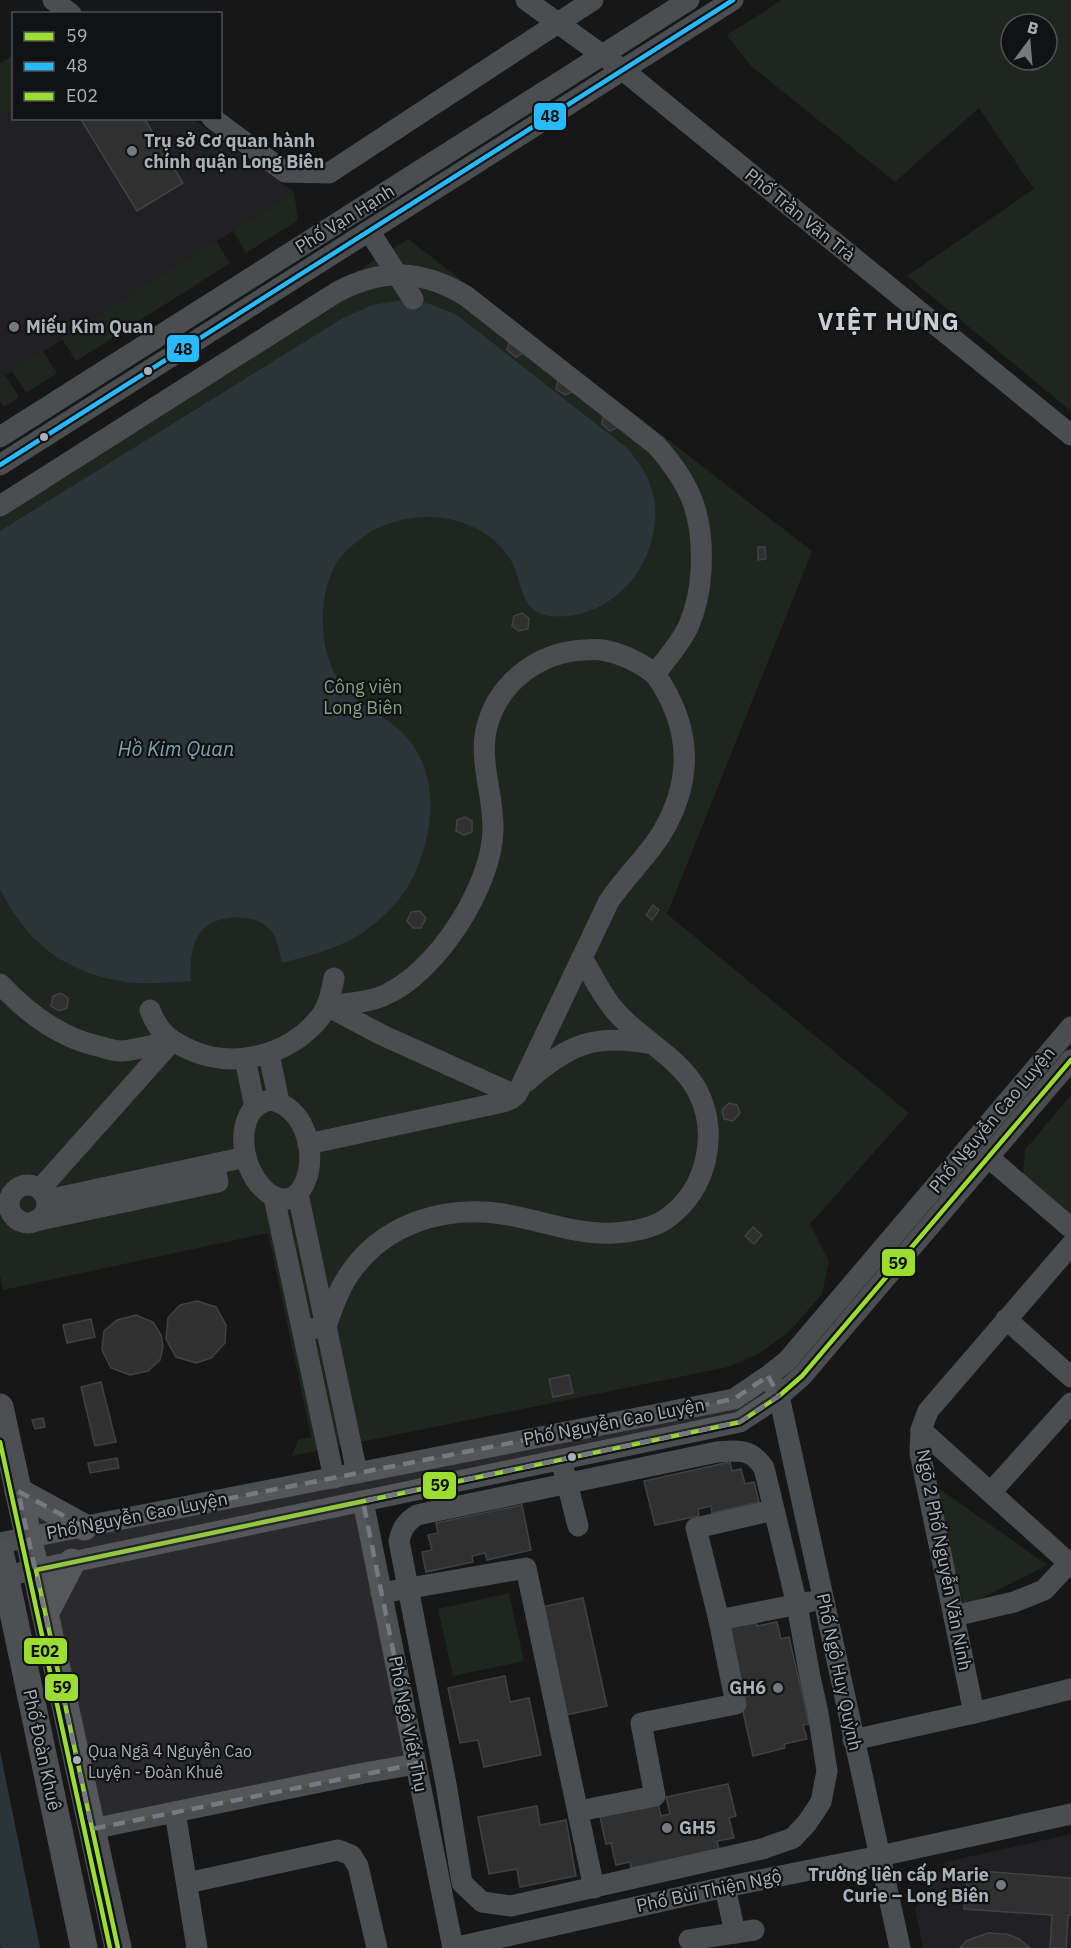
<svg xmlns="http://www.w3.org/2000/svg" width="1071" height="1948" font-family="'IBM Plex Sans',sans-serif">
  <style>
    .built { fill: #212123 }
    .green { fill: #1f261f; fill-rule: evenodd }
    .water { fill: #2b3539 }
    .building { fill: #303031; stroke: #3f4243; stroke-width: 1.5 }
    .lines { fill: none; stroke-linecap: round; stroke-linejoin: round }
    .minor { stroke: #4b4e50; stroke-width: 21 }
    .major { stroke: #4d4f52; stroke-width: 27 }
    .bus-1-casing { stroke: #111213; stroke-width: 9 }
    .bus-2-casing { stroke: #111213; stroke-width: 9 }
    .bus-3-casing { stroke: #111213; stroke-width: 9 }
    .bus-1 { stroke: #9cdd31; stroke-width: 4.5 }
    .bus-2 { stroke: #27baff; stroke-width: 4.5 }
    .bus-3 { stroke: #9cdd31; stroke-width: 4.5 }
    .marked { fill: #767a80; fill-opacity: 0.2; stroke: #767a80; stroke-width: 4.5; stroke-dasharray: 12 8; stroke-linejoin: round }
    .poi-dot { fill: #767a80; stroke: #111213; stroke-width: 2 }
    .bus-dot { fill: #a9b0b8; stroke: #111213; stroke-width: 2 }
    .labels { text-anchor: middle; stroke-width: 4.5; stroke-linejoin: round; paint-order: stroke }
    .bus-label { font-size: 16px; fill: #a9b0b8; stroke: #111213; text-anchor: start }
    .poi-label { font-size: 18px; font-weight: bold; fill: #a9b0b8; stroke: #111213; text-anchor: start }
    .street-label { font-size: 18px; fill: #a9b0b8; stroke: #111213 }
    .park-label { font-size: 18px; fill: #84a280; stroke: #111213 }
    .water-label { font-size: 20px; font-style: italic; fill: #81a3b2; stroke: #111213 }
    .district-label { font-size: 24px; font-weight: bold; letter-spacing: 1.5px; fill: #c9ced4; stroke: #111213 }
    .line-badge { stroke: #111213; stroke-width: 2 }
    .pale-badge-label { font-size: 16px; text-anchor: middle; font-weight: bold; fill: #111 }
  </style>
  <rect width="100%" height="100%" fill="#171717"/>
  <g class="built">
    <polygon points="13,108 14,118 192,119 294,192 0,379 0,116"/>
    <polygon points="1071,1834 1071,1948 923,1948 915,1908 945,1862"/>
  </g>
  <g class="green">
    <path d="M782,0H1071V411L907,276L1034,189L979,108L895,182L751,66L727,35ZM1011,24H1047V60H1011Z"/>
    <polygon points="13,55 13,108 0,116 0,63"/>
    <polygon points="294,192 298,220 246,253 233,231"/>
    <polygon points="408,239 812,551 667,914 909,1113 810,1224 829,1261 822,1294 789,1332 758,1354 728,1367 292,1456 298,1440 311,1437 268,1233 3,1290 0,1275 0,498"/>
    <polygon points="216,241 230,263 76,361 62,339"/>
    <polygon points="43,351 57,373 26,393 12,371"/>
    <polygon points="5,375 19,397 4,407 0,401 0,379"/>
    <polygon points="1071,1095 1071,1215 1023,1175 1025,1150"/>
    <polygon points="934,1485 1047,1565 964,1607"/>
    <polygon points="509,1593 524,1661 453,1676 438,1609"/>
  </g>
  <g class="water">
    <path d="M402,300L430,304L457,315L627,448C645,469 657,490 655,519C652,564 624,602 580,614C568,617 550,618 539,613C519,603 521,575 510,559C481,512 410,505 366,535C357,541 346,550 339,559C317,591 317,652 341,683C360,708 394,718 412,744C441,783 432,842 410,883C399,903 379,922 359,935C336,949 308,956 282,963C279,953 278,940 272,932C258,912 215,913 201,932C190,946 190,964 191,981C170,982 147,985 126,982C65,973 27,943 0,889V531L343,318L372,305Z"/>
    <polygon points="0,1751 40,1948 1,1948 0,1944"/>
  </g>
  <g class="building">
    <polygon points="80,118 144,118 183,183 137,211"/>
    <polygon points="509,342 524,353 516,357 507,350"/>
    <polygon points="558,380 573,392 565,395 556,389"/>
    <polygon points="603,416 618,427 610,431 602,424"/>
    <polygon points="758,547 765,547 766,559 758,560"/>
    <polygon points="522,613 529,618 528,629 519,631 512,626 514,616"/>
    <polygon points="465,817 472,821 472,832 464,835 456,831 457,820"/>
    <polygon points="653,905 659,910 652,920 646,915"/>
    <polygon points="420,911 426,918 421,928 413,928 407,921 411,912"/>
    <polygon points="61,993 68,998 67,1008 59,1011 51,1006 53,996"/>
    <polygon points="729,1103 737,1105 740,1113 733,1121 724,1119 722,1110"/>
    <polygon points="753,1227 762,1235 754,1244 745,1236"/>
    <polygon points="197,1301 216,1307 226,1325 225,1343 211,1358 196,1363 176,1357 166,1339 168,1318 180,1305"/>
    <polygon points="136,1315 153,1322 161,1335 163,1347 160,1360 148,1371 130,1375 111,1368 102,1350 104,1331 117,1320"/>
    <polygon points="91,1319 95,1337 67,1343 63,1325"/>
    <polygon points="569,1375 573,1393 553,1397 549,1379"/>
    <polygon points="101,1382 116,1442 95,1446 81,1387"/>
    <polygon points="43,1418 45,1427 35,1429 32,1420"/>
    <polygon points="117,1458 119,1468 90,1473 88,1463"/>
    <polygon points="730,1462 732,1471 741,1469 745,1484 754,1482 759,1502 712,1513 711,1506 698,1509 699,1516 655,1525 644,1481"/>
    <polygon points="522,1505 531,1550 487,1560 485,1553 472,1556 473,1562 426,1572 422,1552 432,1550 428,1535 438,1533 436,1523"/>
    <polygon points="583,1598 607,1706 566,1715 542,1607"/>
    <polygon points="756,1620 757,1626 777,1622 781,1639 789,1637 809,1724 803,1725 807,1739 784,1744 785,1748 753,1756 740,1698 756,1694 754,1686 737,1690 723,1627"/>
    <polygon points="505,1676 510,1702 529,1698 541,1755 484,1767 478,1740 460,1743 448,1688"/>
    <polygon points="728,1784 736,1816 729,1818 734,1838 717,1841 719,1849 631,1868 630,1862 616,1865 611,1843 606,1844 599,1812 657,1799 661,1816 670,1814 666,1797"/>
    <polygon points="537,1806 540,1825 566,1820 576,1876 520,1887 517,1869 489,1874 478,1817"/>
    <polygon points="968,1870 1071,1878 1071,1915 1068,1915 1066,1948 1050,1948 1052,1915 964,1909"/>
    <polygon points="988,1933 1007,1934 1019,1939 1030,1948 960,1948 966,1941"/>
  </g>
  <g class="lines">
    <g class="minor">
      <polyline points="53,0 71,14"/>
      <polyline points="526,0 623,70 1071,435"/>
      <polyline points="212,118 285,172 329,173 593,0"/>
      <polyline points="369,231 413,299"/>
      <polyline points="0,437 689,0"/>
      <polyline points="0,465 733,0"/>
      <path d="M0,506L337,292C383,268 421,269 466,296L656,445C692,485 704,517 701,571C700,589 696,608 689,625C681,643 667,658 655,674C639,662 622,653 602,650C596,649 589,650 584,650C539,652 499,682 487,726C478,760 494,795 493,830C492,886 437,972 385,995C368,1003 347,1003 327,1006"/>
      <path d="M0,984C28,1014 62,1039 102,1047C108,1049 115,1051 121,1051C138,1050 155,1044 172,1041"/>
      <polyline points="327,1006 382,1035 515,1095"/>
      <path d="M150,1010C159,1034 171,1042 195,1052C237,1068 287,1055 317,1021C328,1009 331,994 334,978"/>
      <polyline points="269,1054 279,1102"/>
      <polyline points="245,1059 255,1107"/>
      <path d="M527,1081C569,1044 595,1033 652,1044"/>
      <path d="M270,1100C303,1106 316,1148 307,1177C294,1216 262,1197 250,1169C245,1158 243,1145 244,1133C246,1116 253,1104 270,1100Z"/>
      <path d="M308,1144L503,1102L511,1099L517,1094L609,901C626,876 649,855 663,831C695,776 690,724 655,674"/>
      <polyline points="988,1157 1071,1228"/>
      <circle cx="28" cy="1204" r="19"/>
      <polyline points="40,1189 172,1041"/>
      <polyline points="298,1194 357,1473"/>
      <polyline points="274,1197 334,1478"/>
      <polyline points="47,1200 246,1157"/>
      <polyline points="35,1221 218,1182 214,1164"/>
      <polyline points="1006,1319 1071,1377"/>
      <path d="M303,1331L326,1326C332,1309 338,1291 348,1276C382,1224 443,1205 503,1214C540,1220 576,1235 614,1233C632,1232 651,1229 666,1219C707,1191 720,1133 697,1090C680,1059 646,1042 622,1018C605,1002 594,978 582,958"/>
      <polyline points="773,1384 779,1396 900,1948"/>
      <polyline points="921,1430 1069,1563"/>
      <path d="M733,1451C748,1451 755,1455 764,1468L797,1605L810,1677L818,1713L827,1771L821,1802L807,1823L793,1838L762,1849L511,1906L482,1902L462,1883L446,1784L399,1541C402,1528 406,1522 417,1515L717,1452Z"/>
      <polyline points="564,1471 578,1526"/>
      <polyline points="991,1492 1071,1403"/>
      <polyline points="363,1501 453,1948"/>
      <polyline points="0,1543 734,1399 768,1376 787,1361 1071,1027"/>
      <polyline points="0,1574 5,1576 740,1422 779,1396 802,1376 1071,1060"/>
      <polyline points="381,1593 526,1568 594,1888"/>
      <polyline points="954,1616 1014,1602 1044,1590 1071,1561"/>
      <polyline points="719,1620 809,1602"/>
      <polyline points="974,1713 920,1453 921,1430 928,1411 1071,1245"/>
      <polyline points="853,1740 974,1713 1071,1689"/>
      <polyline points="579,1811 655,1796 641,1723 736,1704 719,1620 696,1528 774,1510"/>
      <polyline points="175,1812 197,1948"/>
      <polyline points="92,1829 364,1773 416,1764"/>
      <polyline points="187,1883 338,1850 351,1855 358,1866 377,1948"/>
      <polyline points="725,1887 735,1933"/>
      <polyline points="689,1940 754,1930"/>
      <polyline points="453,1948 725,1887 880,1856 1071,1814"/>
    </g>
    <g class="major">
      <polyline points="0,1407 118,1948"/>
      <polyline points="18,1491 84,1527"/>
      <polyline points="0,1551 84,1948"/>
      <polyline points="45,1614 72,1562"/>
    </g>
    <defs>
      <polyline id="bus-1" points="118,1948 36,1570 740,1422 779,1396 802,1376 1071,1060"/>
      <polyline id="bus-2" points="0,465 733,0"/>
      <polyline id="bus-3" points="0,1442 110,1948"/>
    </defs>
    <use href="#bus-1" class="bus-1-casing"/>
    <use href="#bus-2" class="bus-2-casing"/>
    <use href="#bus-3" class="bus-3-casing"/>
    <use href="#bus-1" class="bus-1"/>
    <use href="#bus-2" class="bus-2"/>
    <use href="#bus-3" class="bus-3"/>
  </g>
  <path class="marked" d="M768,1376L779,1396L740,1422L363,1501L416,1764L92,1829L18,1491L84,1527L734,1399Z"/>
  <g class="poi-dot">
    <circle cx="132" cy="151" r="6"/>
    <circle cx="14" cy="327" r="6"/>
    <circle cx="778" cy="1688" r="6"/>
    <circle cx="667" cy="1828" r="6"/>
    <circle cx="1001" cy="1885" r="6"/>
  </g>
  <g class="bus-dot">
    <circle cx="148" cy="371" r="5"/>
    <circle cx="44" cy="437" r="5"/>
    <circle cx="572" cy="1457" r="5"/>
    <circle cx="77" cy="1760" r="5"/>
  </g>
  <g class="labels">
    <g class="bus-label">
      <text x="88" y="1757">Qua Ngã 4 Nguyễn Cao<tspan x="88" dy="21">Luyện - Đoàn Khuê</tspan></text>
    </g>
    <g class="poi-label">
      <text x="144" y="147">Trụ sở Cơ quan hành<tspan x="144" dy="21">chính quận Long Biên</tspan></text>
      <text x="26" y="333">Miếu Kim Quan</text>
      <text x="766" y="1694" text-anchor="end">GH6</text>
      <text x="679" y="1834">GH5</text>
      <text x="989" y="1881" text-anchor="end">Trường liên cấp Marie<tspan x="989" dy="21">Curie – Long Biên</tspan></text>
    </g>
    <g class="street-label">
      <text transform="translate(800 215) rotate(39)" y="6">Phố Trần Văn Trà</text>
      <text transform="translate(345 219) rotate(-32)" y="6">Phố Vạn Hạnh</text>
      <text transform="translate(992 1120) rotate(-50)" y="6">Phố Nguyễn Cao Luyện</text>
      <text transform="translate(614 1422) rotate(-11)" y="6">Phố Nguyễn Cao Luyện</text>
      <text transform="translate(137 1516) rotate(-11)" y="6">Phố Nguyễn Cao Luyện</text>
      <text transform="translate(944 1560) rotate(79)" y="6">Ngõ 2 Phố Nguyễn Văn Ninh</text>
      <text transform="translate(839 1672) rotate(78)" y="6">Phố Ngô Huy Quỳnh</text>
      <text transform="translate(408 1724) rotate(79)" y="6">Phố Ngô Viết Thụ</text>
      <text transform="translate(42 1750) rotate(78)" y="6">Phố Đoàn Khuê</text>
      <text transform="translate(709 1891) rotate(-12)" y="6">Phố Bùi Thiện Ngộ</text>
    </g>
    <g class="park-label">
      <text x="363" y="693">Công viên<tspan x="363" dy="21">Long Biên</tspan></text>
    </g>
    <g class="water-label">
      <text x="176" y="756">Hồ Kim Quan</text>
    </g>
    <g class="district-label">
      <text x="889" y="330">VIỆT HƯNG</text>
    </g>
  </g>
  <g class="line-badge">
    <rect x="533" y="102" width="34" height="29" rx="6" fill="#27baff"/>
    <rect x="166" y="334" width="34" height="29" rx="6" fill="#27baff"/>
    <rect x="881" y="1248" width="35" height="29" rx="6" fill="#9cdd31"/>
    <rect x="422" y="1471" width="35" height="29" rx="6" fill="#9cdd31"/>
    <rect x="23" y="1637" width="45" height="28" rx="6" fill="#9cdd31"/>
    <rect x="44" y="1673" width="35" height="29" rx="6" fill="#9cdd31"/>
  </g>
  <g class="pale-badge-label">
    <text x="550" y="122">48</text>
    <text x="183" y="355">48</text>
    <text x="898" y="1269">59</text>
    <text x="440" y="1491">59</text>
    <text x="45" y="1657">E02</text>
    <text x="62" y="1693">59</text>
  </g>
  <rect x="12" y="12" width="210" height="108" fill="#111213" stroke="#4e5155" stroke-width="1.5"/>
  <rect x="24" y="32" width="30" height="9" fill="#9cdd31" stroke="#4e5155" stroke-width="1.5"/>
  <text x="66" y="42" font-size="18" fill="#a9b0b8">59</text>
  <rect x="24" y="62" width="30" height="9" fill="#27baff" stroke="#4e5155" stroke-width="1.5"/>
  <text x="66" y="72" font-size="18" fill="#a9b0b8">48</text>
  <rect x="24" y="92" width="30" height="9" fill="#9cdd31" stroke="#4e5155" stroke-width="1.5"/>
  <text x="66" y="102" font-size="18" fill="#a9b0b8">E02</text>
  <g transform="translate(1029 42) rotate(16)"><circle r="28" fill="#111213" stroke="#4e5155" stroke-width="1.5"/>
  <path d="M0-4.5L10 22L0 15L-10 22Z" fill="#767a80"/>
  <text y="-9" font-size="16" font-weight="bold" text-anchor="middle" fill="#a9b0b8">B</text>
  </g>
</svg>
